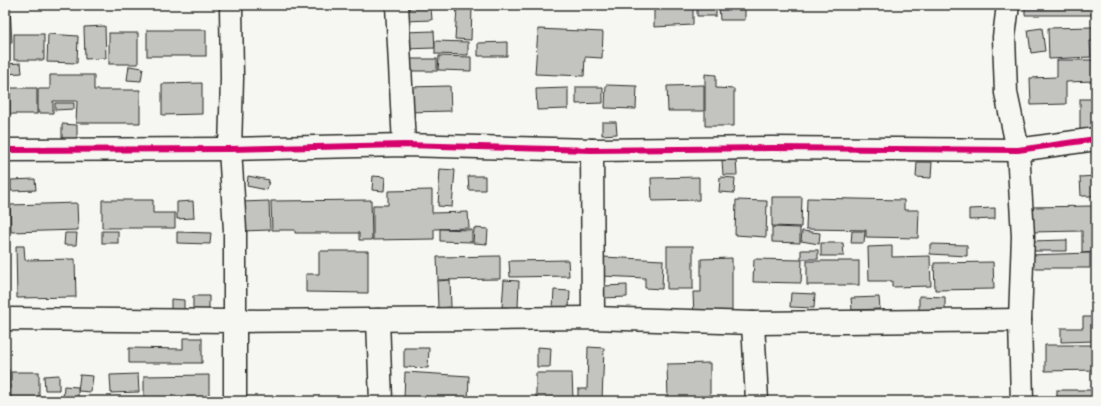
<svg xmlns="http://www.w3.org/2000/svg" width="1101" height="406" font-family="'Architects Daughter',sans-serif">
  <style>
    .building { fill: #c3c3c0; stroke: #2b2b2b }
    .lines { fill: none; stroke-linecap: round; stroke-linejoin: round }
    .minor-casing { stroke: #2b2b2b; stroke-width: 25 }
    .minor { stroke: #f6f6f2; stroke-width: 22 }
    .cycleway-casing { stroke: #f6f6f2; stroke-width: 8 }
    .cycleway { stroke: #d6006c; stroke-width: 6 }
  </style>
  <rect width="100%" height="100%" fill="#f6f6f2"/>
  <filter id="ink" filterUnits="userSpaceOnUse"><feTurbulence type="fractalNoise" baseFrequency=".025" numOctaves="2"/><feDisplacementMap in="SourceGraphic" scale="8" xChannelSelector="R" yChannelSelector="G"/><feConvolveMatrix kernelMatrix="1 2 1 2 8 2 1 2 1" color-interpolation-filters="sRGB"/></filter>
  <g filter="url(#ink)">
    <g class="building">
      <polygon points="716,5 716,16 697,16 697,6"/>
      <polygon points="719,5 745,5 745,20 720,20"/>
      <rect x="1025" y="5" width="67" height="10"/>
      <polygon points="693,6 693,25 654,27 654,7"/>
      <polygon points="404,7 431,7 432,20 405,21"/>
      <polygon points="457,7 472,7 471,40 455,39"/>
      <polygon points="5,8 10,8 12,43 5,43"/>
      <polygon points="105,26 106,58 85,59 84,27"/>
      <polygon points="1093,27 1094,41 1090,41 1091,57 1049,59 1048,28"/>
      <polygon points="1042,28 1045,51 1031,53 1028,30"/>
      <polygon points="538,29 603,32 602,58 585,57 584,76 535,74"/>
      <rect x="147" y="30" width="59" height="26"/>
      <polygon points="434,31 435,48 405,49 404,32"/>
      <rect x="109" y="33" width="29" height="31"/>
      <rect x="14" y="34" width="30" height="26"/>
      <polygon points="48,34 78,36 77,63 47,62"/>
      <polygon points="435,41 468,42 468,55 435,54"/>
      <polygon points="507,42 507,56 478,56 478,43"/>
      <polygon points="5,45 7,45 8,60 5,60"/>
      <polygon points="439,56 471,57 471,71 438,70"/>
      <rect x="391" y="59" width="46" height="12"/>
      <polygon points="1057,60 1095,60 1095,81 1066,82 1066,104 1031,105 1030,78 1057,77"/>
      <polygon points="21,63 22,73 5,74 5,64"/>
      <polygon points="129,66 143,68 141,81 127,80"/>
      <polygon points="705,74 716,75 716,88 734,89 734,126 705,126"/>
      <polygon points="50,75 94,75 94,90 140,90 140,123 76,123 77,101 53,101 53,113 38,113 38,89 50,89"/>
      <polygon points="202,83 202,114 162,115 162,84"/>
      <polygon points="606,85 637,86 636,109 605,108"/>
      <polygon points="704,85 704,111 668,111 667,86"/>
      <polygon points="450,86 451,111 407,112 407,87"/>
      <polygon points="576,87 603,87 603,103 576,104"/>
      <rect x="10" y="88" width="27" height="26"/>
      <polygon points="568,88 568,109 537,110 536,89"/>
      <rect x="1080" y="99" width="16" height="37"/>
      <polygon points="55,103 74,103 74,109 55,110"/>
      <polygon points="602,122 616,122 617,134 602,135"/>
      <polygon points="62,124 77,125 77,140 62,139"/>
      <polygon points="736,159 737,175 723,175 722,160"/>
      <polygon points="917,162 932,162 931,178 916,177"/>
      <polygon points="440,169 455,170 452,207 438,206"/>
      <polygon points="248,176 269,180 267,190 247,186"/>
      <polygon points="373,176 385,177 384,191 372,190"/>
      <polygon points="468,176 485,176 485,190 469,190"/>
      <polygon points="1095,176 1096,196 1081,196 1080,177"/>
      <polygon points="699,177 699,200 652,201 651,178"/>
      <polygon points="720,177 735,178 734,193 719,192"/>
      <polygon points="35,179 36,190 11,191 11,180"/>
      <polygon points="432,190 432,213 468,212 469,228 434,229 434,239 373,240 373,205 388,205 388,191"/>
      <polygon points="772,197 802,197 801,227 772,226"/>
      <polygon points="807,198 904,200 904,210 919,210 918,238 866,237 866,230 806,229"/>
      <polygon points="102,200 153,200 153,213 175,213 175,228 102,228"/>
      <polygon points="371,200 372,240 359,240 359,233 295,233 295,230 272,230 271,201"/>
      <polygon points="736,200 767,201 766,237 735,235"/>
      <polygon points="193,201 194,218 177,219 177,202"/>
      <polygon points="269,201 270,230 242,231 241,202"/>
      <polygon points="77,203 78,230 11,232 10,205"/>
      <polygon points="1094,206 1094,252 1082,253 1082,231 1030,232 1030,207"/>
      <polygon points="995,208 995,219 969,220 969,209"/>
      <polygon points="772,227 800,228 800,243 772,242"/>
      <polygon points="474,228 488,229 487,244 473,243"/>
      <polygon points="440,229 472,230 472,242 440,241"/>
      <rect x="102" y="231" width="16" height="12"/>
      <polygon points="802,231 820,233 819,244 801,241"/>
      <polygon points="852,231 865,231 864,243 851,243"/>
      <polygon points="177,232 211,233 210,244 177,243"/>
      <polygon points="65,233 77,233 76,245 64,245"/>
      <polygon points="1067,240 1067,251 1030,251 1030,241"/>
      <polygon points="821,243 843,243 844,256 821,256"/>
      <polygon points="930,244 967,245 967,256 930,254"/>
      <polygon points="16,246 24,246 25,260 75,259 76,297 17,298"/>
      <rect x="667" y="246" width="26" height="43"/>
      <polygon points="892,246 892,257 930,256 931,286 892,287 892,281 869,281 868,247"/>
      <rect x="801" y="250" width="17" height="9"/>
      <polygon points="319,251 368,251 368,293 306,292 306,274 319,274"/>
      <polygon points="1090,253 1090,268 1029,268 1029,255"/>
      <polygon points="500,256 500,279 438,280 437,257"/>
      <polygon points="603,257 663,260 662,289 645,288 645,278 602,276"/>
      <polygon points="732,258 732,317 694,317 693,292 701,292 701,259"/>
      <polygon points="754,259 802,260 801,283 753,282"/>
      <polygon points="568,260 569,276 510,277 509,261"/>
      <rect x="807" y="261" width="52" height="24"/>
      <polygon points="993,262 994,289 935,290 934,263"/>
      <polygon points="450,280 451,307 438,308 437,281"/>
      <polygon points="504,280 519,281 518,308 502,307"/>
      <polygon points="627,285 627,297 603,298 603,286"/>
      <polygon points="554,290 570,291 569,308 553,307"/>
      <polygon points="791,293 815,294 814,308 790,307"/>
      <polygon points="193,296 209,296 209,310 193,311"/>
      <polygon points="919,296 945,297 945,311 919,310"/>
      <polygon points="879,297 880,309 852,310 851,298"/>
      <polygon points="171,299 184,300 184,312 171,311"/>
      <polygon points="1083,317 1096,317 1096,341 1061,342 1061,328 1083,328"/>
      <polygon points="183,338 202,338 202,363 129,363 129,348 183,349"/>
      <polygon points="1045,345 1095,345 1095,370 1045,371"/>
      <polygon points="537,347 551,348 550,367 537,367"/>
      <polygon points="588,347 604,348 602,401 578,401 578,389 587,389"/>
      <polygon points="404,348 429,348 428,368 404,367"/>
      <polygon points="710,363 710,401 668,401 667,364"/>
      <rect x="5" y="370" width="4" height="31"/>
      <rect x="11" y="372" width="28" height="29"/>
      <polygon points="405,372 469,376 468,401 404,398"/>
      <polygon points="536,373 572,373 573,399 536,399"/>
      <polygon points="138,374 139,392 111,393 110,375"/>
      <polygon points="59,375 59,390 45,390 44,376"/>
      <polygon points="80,375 93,376 91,392 78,391"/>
      <polygon points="209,375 209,400 144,401 144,376"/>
      <polygon points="64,386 78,387 78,401 63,400"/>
      <rect x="1057" y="390" width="38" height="11"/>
    </g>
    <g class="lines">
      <defs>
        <g id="minor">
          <polyline points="231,5 232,78 230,149 235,230 235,401"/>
          <polyline points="397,5 404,145"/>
          <polyline points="1008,5 1004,37 1006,93 1018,150 1023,236 1020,320 1022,401"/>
          <polyline points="5,150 230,149 404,145 592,150 771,148 1018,150 1096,139"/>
          <polyline points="592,150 593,318"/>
          <polyline points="5,319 234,321 593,318 753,323 1020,320"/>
          <polyline points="378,320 381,401"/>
          <polyline points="753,323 757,401"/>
        </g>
      </defs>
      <use href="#minor" class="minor-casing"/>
      <use href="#minor" class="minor"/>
      <defs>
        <polyline id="cycleway" points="5,150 230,149 404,145 592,150 771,148 1018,150 1096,139"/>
      </defs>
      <use href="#cycleway" class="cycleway-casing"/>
      <use href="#cycleway" class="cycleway"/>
    </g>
  </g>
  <rect width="1101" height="406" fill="none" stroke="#f6f6f2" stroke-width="20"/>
  <rect x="10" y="10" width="1081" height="386" fill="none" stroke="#2b2b2b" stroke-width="1.5" filter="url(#ink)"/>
</svg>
